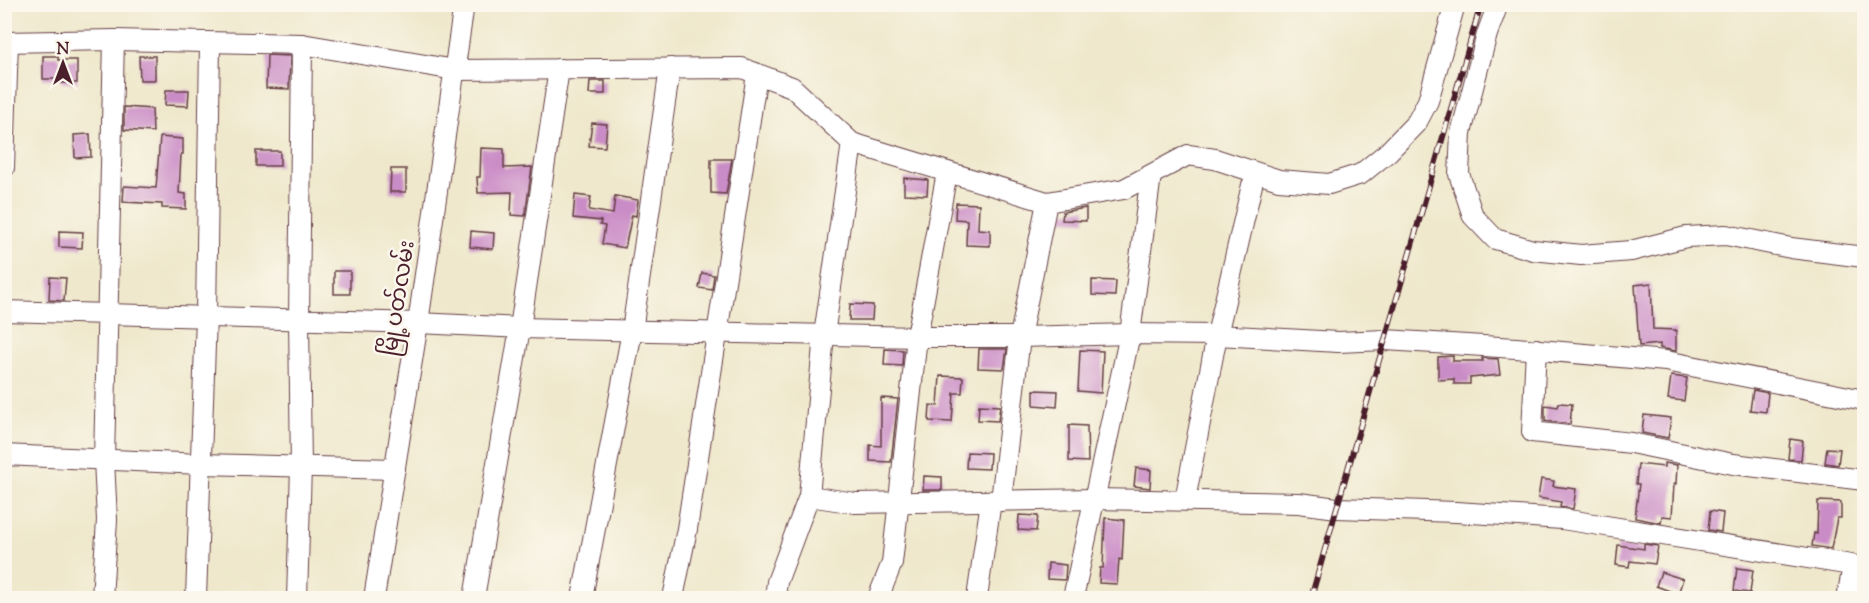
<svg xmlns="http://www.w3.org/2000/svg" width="1869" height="603" font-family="'Sorts Mill Goudy','Noto Sans Myanmar',serif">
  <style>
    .building { fill: #ca8cc6 }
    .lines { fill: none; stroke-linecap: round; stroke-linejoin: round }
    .minor-casing { stroke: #633d43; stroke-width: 22 }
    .minor { stroke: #fff; stroke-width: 20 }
    .rail-casing { stroke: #4a1f2b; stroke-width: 6 }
    .rail { stroke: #fbf7ec; stroke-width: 4; stroke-dasharray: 11; stroke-linecap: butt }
    .labels { text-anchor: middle; stroke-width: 5; stroke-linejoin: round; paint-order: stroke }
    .street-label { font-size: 22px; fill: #4a1f2b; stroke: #fbf7ec }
  </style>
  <rect width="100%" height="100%" fill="#fbf7ec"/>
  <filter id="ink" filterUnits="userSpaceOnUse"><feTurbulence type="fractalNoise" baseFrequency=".0167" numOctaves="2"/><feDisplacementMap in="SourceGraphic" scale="12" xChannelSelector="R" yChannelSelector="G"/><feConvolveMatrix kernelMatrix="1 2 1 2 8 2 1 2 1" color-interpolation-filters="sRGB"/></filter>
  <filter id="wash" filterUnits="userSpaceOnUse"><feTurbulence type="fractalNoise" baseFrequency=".008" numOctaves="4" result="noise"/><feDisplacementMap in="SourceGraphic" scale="24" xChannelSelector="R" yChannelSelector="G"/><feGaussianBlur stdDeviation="1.35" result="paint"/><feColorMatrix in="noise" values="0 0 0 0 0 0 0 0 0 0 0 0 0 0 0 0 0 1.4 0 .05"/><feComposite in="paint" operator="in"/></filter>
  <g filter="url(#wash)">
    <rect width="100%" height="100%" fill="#efe8cc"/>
    <g id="blocks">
      <g class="building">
        <polygon points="267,55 290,56 289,89 266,88"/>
        <polygon points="43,56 58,56 58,60 77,60 77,83 62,83 61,79 43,79"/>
        <polygon points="139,56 155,56 155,80 140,80"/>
        <polygon points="590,81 605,81 605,94 589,94"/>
        <polygon points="166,90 189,90 188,106 165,105"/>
        <polygon points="124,107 152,109 153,132 124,130"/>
        <polygon points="592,123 607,124 605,147 589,146"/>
        <polygon points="90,134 91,157 75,158 74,135"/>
        <polygon points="160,137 183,139 183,154 181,154 179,193 186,194 186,209 162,208 162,204 123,202 124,186 156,188"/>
        <polygon points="481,148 504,149 504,168 532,167 525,216 511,215 512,192 478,193 477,177 480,177"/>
        <rect x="256" y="151" width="24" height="15"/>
        <polygon points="711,159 732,159 726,194 711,193"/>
        <polygon points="391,169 406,169 406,192 390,192"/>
        <polygon points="904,178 928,180 927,195 904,194"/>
        <polygon points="575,195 591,197 589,210 613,214 615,196 638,200 636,216 632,215 625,248 602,244 605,226 600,225 601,221 573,218"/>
        <polygon points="956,203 979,204 978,229 990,230 990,246 966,245 967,220 955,219"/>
        <polygon points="1086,208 1086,221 1062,220 1063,212"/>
        <polygon points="59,231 83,232 82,248 59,247"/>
        <polygon points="471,231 494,233 493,249 470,247"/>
        <rect x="334" y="271" width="16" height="23"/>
        <polygon points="702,273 714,275 712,290 699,288"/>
        <polygon points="50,277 66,278 64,301 49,300"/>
        <polygon points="1092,280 1116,281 1115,296 1092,295"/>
        <polygon points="1651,283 1653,329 1676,330 1676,351 1660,348 1660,344 1639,346 1635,285"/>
        <polygon points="850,304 873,305 872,320 849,320"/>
        <polygon points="885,349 903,350 902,366 884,365"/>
        <polygon points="979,349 1007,349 1004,369 978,368"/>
        <polygon points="1080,350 1103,351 1101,393 1078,391"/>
        <polygon points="1453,356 1453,361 1483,361 1482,358 1498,359 1500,375 1470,378 1470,384 1454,384 1454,379 1438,380 1438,357"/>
        <polygon points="940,376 963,377 962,393 954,393 952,422 929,421 930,405 938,406"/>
        <polygon points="1671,376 1687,378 1684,401 1668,399"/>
        <polygon points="1034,390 1058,391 1057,407 1034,405"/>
        <polygon points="1753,390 1768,393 1766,412 1750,410"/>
        <polygon points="881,398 898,399 891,462 870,461 870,445 881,446"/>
        <polygon points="1559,403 1572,404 1570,424 1545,421 1545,405 1558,407"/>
        <polygon points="979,405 1000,406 998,421 978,420"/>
        <polygon points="1644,415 1671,418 1668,438 1642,433"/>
        <polygon points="1069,425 1087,426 1088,462 1069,461"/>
        <polygon points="1790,439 1803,441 1801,460 1788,459"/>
        <polygon points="1827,448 1840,449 1838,465 1825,463"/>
        <polygon points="967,452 990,453 989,469 966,468"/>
        <polygon points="1664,463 1677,465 1676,484 1674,484 1672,517 1662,516 1661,523 1635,518 1639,484 1636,484 1638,464 1664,467"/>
        <polygon points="1136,468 1151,470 1150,488 1134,486"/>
        <polygon points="924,476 942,477 942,490 923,490"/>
        <polygon points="1541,479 1554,481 1553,486 1576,489 1573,509 1560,507 1561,502 1538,498"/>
        <polygon points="1818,501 1841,502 1841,518 1837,518 1831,549 1812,546 1814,533 1817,534"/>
        <polygon points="1710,511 1723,513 1721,532 1708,530"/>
        <polygon points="1019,515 1038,516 1036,531 1018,530"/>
        <polygon points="1105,518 1124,520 1122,560 1119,559 1117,584 1099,583 1100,568 1103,568"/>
        <polygon points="1644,544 1658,546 1655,564 1630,561 1629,567 1616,565 1618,545 1644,549"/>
        <polygon points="1048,563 1066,565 1065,580 1047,579"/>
        <polygon points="1737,568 1753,570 1750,593 1734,591"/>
        <polygon points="1661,572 1683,579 1678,594 1656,586"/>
      </g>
    </g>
  </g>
  <g filter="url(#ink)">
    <use href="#blocks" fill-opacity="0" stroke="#633d43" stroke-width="1.5"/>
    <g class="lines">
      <defs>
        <g id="minor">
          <polyline points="1498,4 1487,34 1461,133 1459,174 1473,216 1495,239 1533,250 1581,255 1631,251 1686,237 1726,235 1791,248 1864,257"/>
          <polyline points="4,42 114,40 302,44 455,70 742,68 792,87 852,143 1047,202 1124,189 1188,155 1215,159 1279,180 1329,184 1361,174 1388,152 1417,122 1428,101 1455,4"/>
          <polyline points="4,168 8,42"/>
          <polyline points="4,311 418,323 520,328 917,337 1020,337 1130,334 1217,335 1338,342 1385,340 1516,348 1666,361 1864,400"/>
          <polyline points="1536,349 1532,432 1631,443 1733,464 1864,480"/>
          <polyline points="4,455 201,464 395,469"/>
          <polyline points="809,496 855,503 1095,499 1299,503 1337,508 1456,512 1562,519 1864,567"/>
          <polyline points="1185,500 1217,335 1252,185"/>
          <polyline points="1001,501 1020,337 1047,202"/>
          <polyline points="102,598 107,520 104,460 114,40"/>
          <polyline points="196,598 206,317 210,43"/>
          <polyline points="297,598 301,467 299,320 302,44"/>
          <polyline points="374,598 418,323 464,4"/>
          <polyline points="474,598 520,328 559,69"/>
          <polyline points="582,598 632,331 670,68"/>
          <polyline points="673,598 687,529 757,74"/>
          <polyline points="775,598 777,582 809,496 824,335 852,143"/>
          <polyline points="878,598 892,563 917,337 947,172"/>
          <polyline points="977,598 991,501"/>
          <polyline points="1073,598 1130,334 1151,175"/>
          <polyline points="1847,598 1853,566"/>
        </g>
      </defs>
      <use href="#minor" class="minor-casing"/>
      <use href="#minor" class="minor"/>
      <defs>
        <polyline id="rail" points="1311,598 1481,4"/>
      </defs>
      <use href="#rail" class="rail-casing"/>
      <use href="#rail" class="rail"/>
    </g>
  </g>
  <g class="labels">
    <g class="street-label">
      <text transform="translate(397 298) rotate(-81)" y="8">မြို့ပတ်လမ်း</text>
    </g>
  </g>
  <rect width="1869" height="603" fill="none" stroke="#fbf7ec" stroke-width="24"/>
  <g transform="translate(63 63)" stroke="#fbf7ec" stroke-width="4.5" paint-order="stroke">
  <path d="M0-4.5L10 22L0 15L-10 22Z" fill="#4a1f2b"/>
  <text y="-9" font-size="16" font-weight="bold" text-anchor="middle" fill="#4a1f2b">N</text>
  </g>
</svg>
